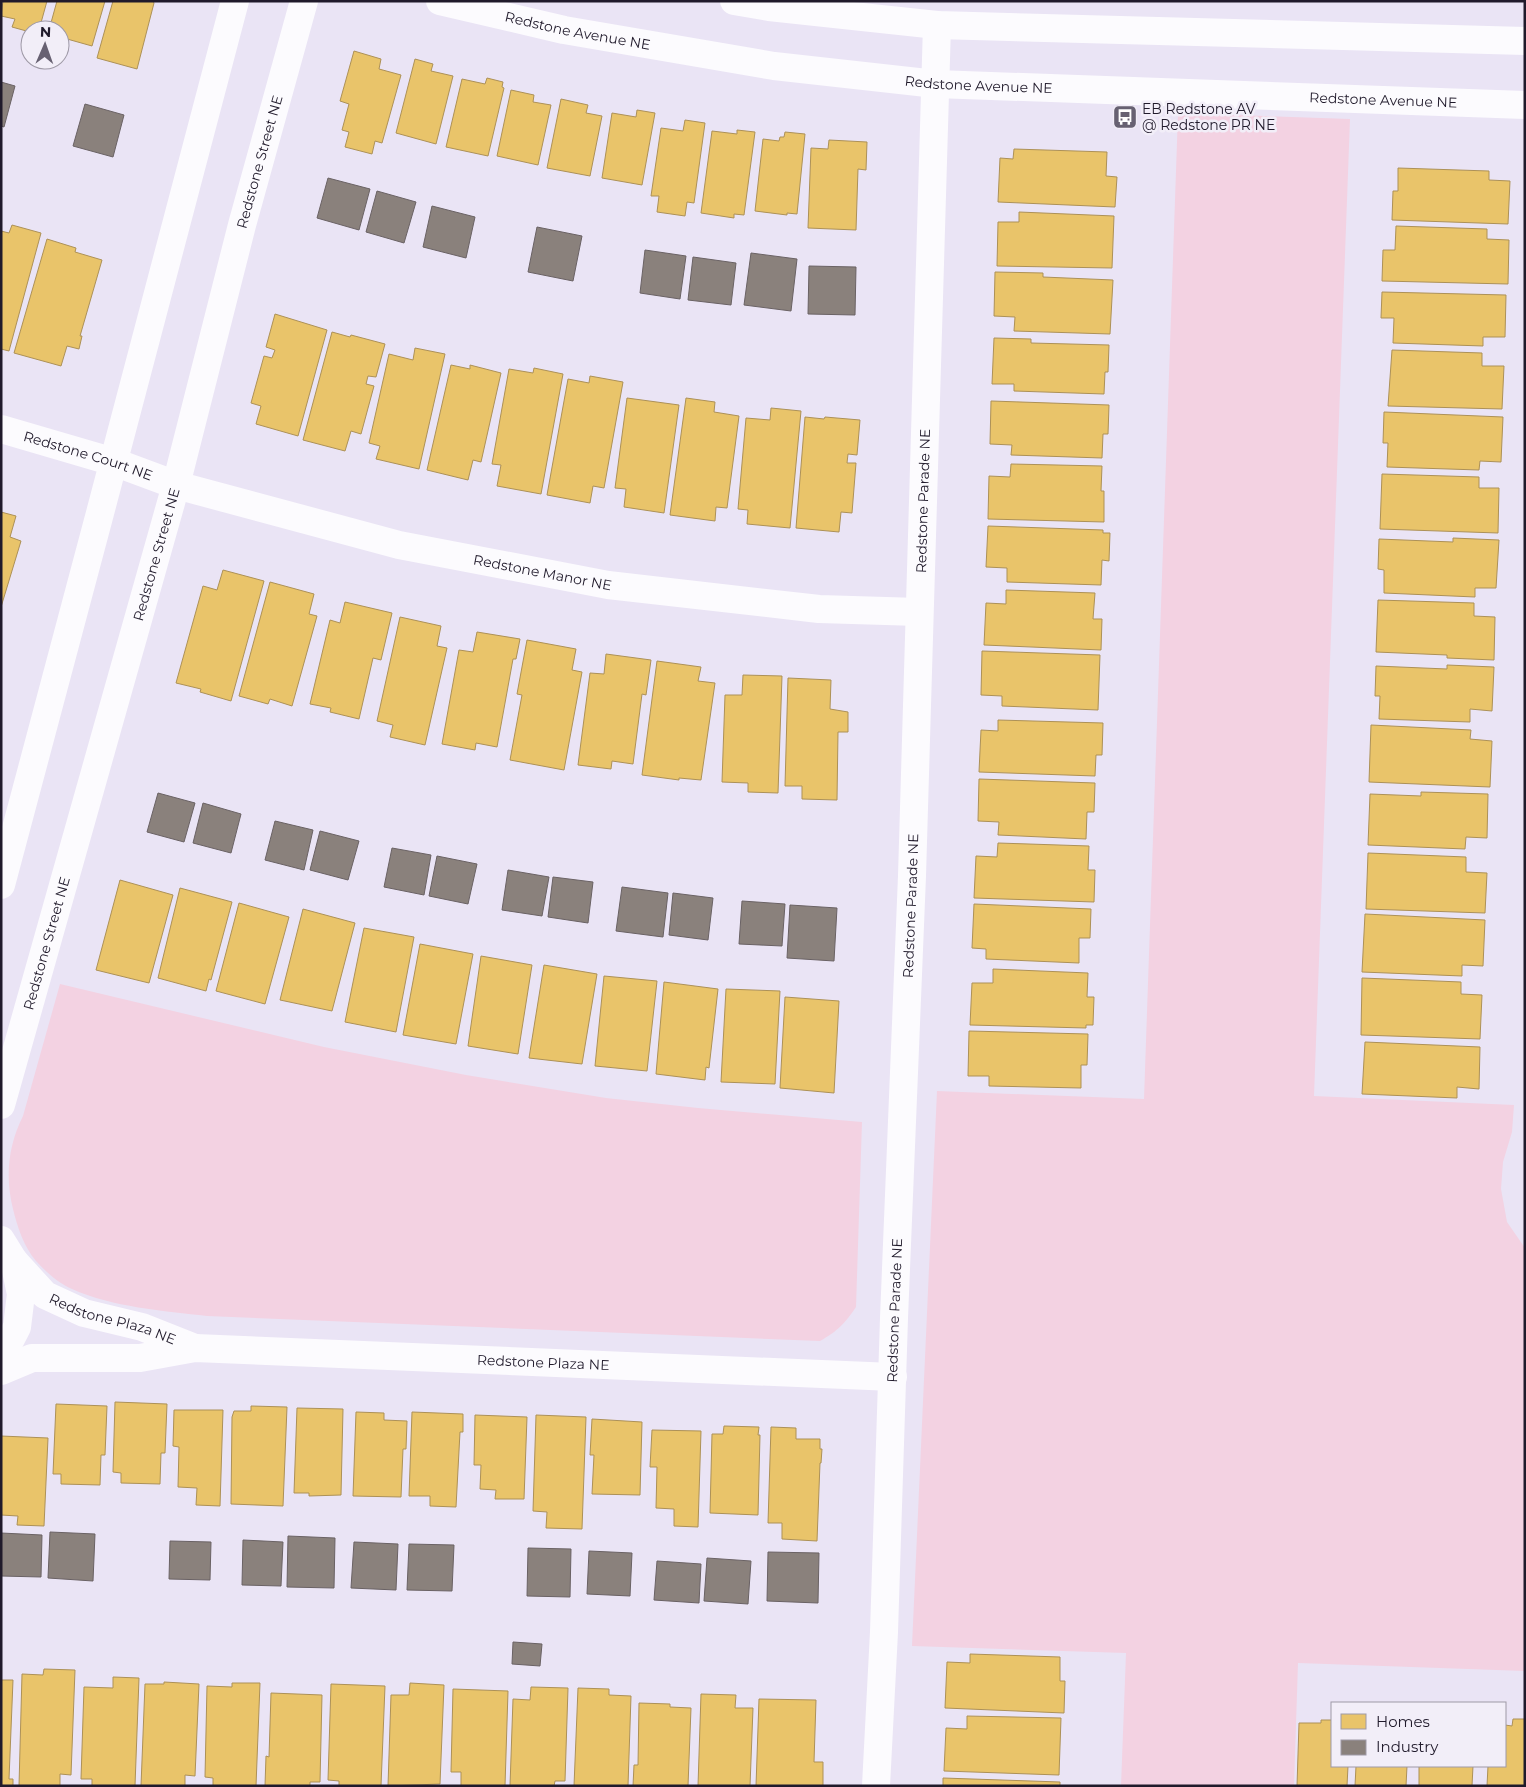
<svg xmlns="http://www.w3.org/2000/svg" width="1526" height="1787" font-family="Montserrat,sans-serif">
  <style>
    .green { fill: #f3d2e2 }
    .homes { fill: #e9c46a; stroke: #ad9157 }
    .industry { fill: #8a817c; stroke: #6a6264 }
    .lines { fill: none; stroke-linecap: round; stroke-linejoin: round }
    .minor { stroke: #fcfbfe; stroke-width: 28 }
    .tertiary { stroke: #fcfbfe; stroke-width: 28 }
    .labels { text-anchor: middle; stroke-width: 5; stroke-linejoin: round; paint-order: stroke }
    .street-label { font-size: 14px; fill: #201a2b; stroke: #f2eef8 }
    .poi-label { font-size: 14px; fill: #201a2b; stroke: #f2eef8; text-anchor: start }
  </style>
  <rect width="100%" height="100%" fill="#eae4f5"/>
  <g class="green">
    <polygon points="1178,113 1350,119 1314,1096 1514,1105 1512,1132 1503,1162 1501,1189 1507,1222 1525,1248 1525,1671 1298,1663 1294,1786 1121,1786 1126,1653 912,1646 937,1091 1144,1099"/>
    <path d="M60,984L324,1047L466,1075L606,1098L698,1108L862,1122L856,1307C845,1323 838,1331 820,1341L207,1316C165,1311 111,1307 72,1289C58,1283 46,1272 36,1261C24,1247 17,1226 13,1209C5,1177 8,1146 23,1116Z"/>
  </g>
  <g class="homes">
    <polygon points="3,1 47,1 39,30 30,30 30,32 12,27 15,19 1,16"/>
    <polygon points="57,1 105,1 92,46 60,37 60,30 49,30"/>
    <polygon points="113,1 153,1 154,3 137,69 97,58"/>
    <polygon points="354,51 381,59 379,69 401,75 382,143 375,141 372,154 345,147 349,132 342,130 349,104 340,101"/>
    <polygon points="415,59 433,64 431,71 453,76 436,144 396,133"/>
    <polygon points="487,78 503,82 502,87 504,88 488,156 446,147 462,79 485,84"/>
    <polygon points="511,90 534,95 533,102 551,105 538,165 497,156"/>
    <polygon points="561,99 588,105 586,113 602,116 590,176 547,168"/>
    <polygon points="637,110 655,113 642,185 602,178 612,113 636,117"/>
    <polygon points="685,120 705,123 694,203 687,202 685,216 657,212 659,196 651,196 661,128 683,131"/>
    <polygon points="737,130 755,132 744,215 734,214 734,218 701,213 712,131 737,134"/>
    <polygon points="785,132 805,134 797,214 787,213 787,215 755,211 763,139 779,141 780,137 784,137"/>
    <polygon points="829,140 867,142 866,170 858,169 856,230 808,228 811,148 828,149"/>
    <polygon points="1014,149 1107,152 1106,176 1117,177 1115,207 998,202 1000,158 1013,159"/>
    <polygon points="1398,168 1489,171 1489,180 1510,181 1508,224 1392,220 1393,191 1398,191"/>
    <polygon points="1019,212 1114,216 1112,268 997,266 998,222 1019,222"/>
    <polygon points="12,225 41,233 9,351 1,349 1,231 9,233"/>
    <polygon points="1396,226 1487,229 1487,239 1509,240 1508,284 1382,281 1383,250 1395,250"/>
    <polygon points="47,239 76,248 75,252 102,260 80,336 82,336 79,349 67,346 61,366 14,353"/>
    <polygon points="995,272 1043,273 1043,277 1113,280 1110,334 1014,331 1015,317 994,316"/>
    <polygon points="1382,292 1506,295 1505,337 1483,337 1483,346 1393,343 1394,318 1381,318"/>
    <polygon points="275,314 327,330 298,436 256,424 261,406 251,403 264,356 272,358 275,350 266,347"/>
    <polygon points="332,332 350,337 351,335 385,344 376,377 368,376 366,384 374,386 361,434 351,431 345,451 303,440"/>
    <polygon points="994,338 1031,339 1031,343 1109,345 1108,372 1105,372 1104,394 1014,391 1014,384 992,384"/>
    <polygon points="415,348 445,354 419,469 376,459 380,446 369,443 389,354 413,360"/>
    <polygon points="1392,350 1482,353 1482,366 1504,366 1502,409 1388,406"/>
    <polygon points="451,365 470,369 470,365 501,373 481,462 473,460 468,480 427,470"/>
    <polygon points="534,368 563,374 541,494 497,486 501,465 492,464 509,369 533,373"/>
    <polygon points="590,376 623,382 604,488 593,486 590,503 547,495 568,379 589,383"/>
    <polygon points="627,398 679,405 664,513 624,507 626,489 615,488"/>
    <polygon points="686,398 715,402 714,412 739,416 727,508 716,507 715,521 670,515"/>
    <polygon points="991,401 1109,405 1108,434 1103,434 1102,458 1011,455 1012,445 990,444"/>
    <polygon points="771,408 801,411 790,528 747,524 748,510 738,509 746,418 770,420"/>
    <polygon points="1384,412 1503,417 1501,462 1480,461 1479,470 1387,467 1388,443 1383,443"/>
    <polygon points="805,417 824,419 825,417 860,420 857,455 848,454 847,463 856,463 852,513 841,512 839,532 796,528"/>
    <polygon points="1011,464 1102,466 1101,491 1104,491 1104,522 988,519 989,476 1010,477"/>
    <polygon points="1382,474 1479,477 1479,488 1499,488 1498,533 1380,529"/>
    <polygon points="1,512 16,516 10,537 21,541 1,607"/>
    <polygon points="988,526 1103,530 1103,533 1110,533 1109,561 1102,560 1101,585 1007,582 1007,568 986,567"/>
    <polygon points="1453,538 1499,540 1496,588 1475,588 1475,597 1384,593 1384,570 1378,569 1379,539 1453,542"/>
    <polygon points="223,570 264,581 231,701 200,692 201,689 176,683 203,586 217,590"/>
    <polygon points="270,582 314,594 309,614 317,616 292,706 270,699 268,704 239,696"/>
    <polygon points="1006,590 1095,593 1093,619 1102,619 1101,650 984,645 986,603 1006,604"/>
    <polygon points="1378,600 1474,603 1474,616 1495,617 1494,660 1447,658 1447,655 1376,652"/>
    <polygon points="345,602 392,613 381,660 373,658 359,719 330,712 331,708 310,704 330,620 340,623"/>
    <polygon points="400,617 441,626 437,646 447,648 425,745 390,737 393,725 377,721"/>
    <polygon points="477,632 520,639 516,659 513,659 497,747 476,743 475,750 442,744 459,650 473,652"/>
    <polygon points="527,640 576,649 572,670 582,672 564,770 510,760 522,695 517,694"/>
    <polygon points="982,651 1100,655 1098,710 1002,706 1002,696 981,695"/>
    <polygon points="606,654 651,660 646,695 642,694 633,764 612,761 611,769 578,765 590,673 604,674"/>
    <polygon points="657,661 701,667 698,681 715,683 701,780 679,778 679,780 642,775"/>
    <polygon points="1447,665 1494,667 1492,711 1470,709 1470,722 1379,719 1380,696 1375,696 1376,666 1447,669"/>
    <polygon points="743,675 782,676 778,793 748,792 748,783 722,782 725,695 742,695"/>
    <polygon points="788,678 831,680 830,709 848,712 848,732 838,732 837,800 802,799 802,786 785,786"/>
    <polygon points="998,720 1103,723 1102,755 1096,755 1095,776 979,772 981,730 998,731"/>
    <polygon points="1371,725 1471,730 1470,739 1492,741 1490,787 1369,782"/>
    <polygon points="979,779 1095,783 1094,812 1087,812 1086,839 998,835 999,822 978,821"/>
    <polygon points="1421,792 1488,794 1487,838 1466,837 1465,849 1368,845 1370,794 1421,796"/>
    <polygon points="998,843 1089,846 1088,870 1095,870 1094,902 974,898 976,856 997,857"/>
    <polygon points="1368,853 1466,857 1466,872 1487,873 1485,913 1366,909"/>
    <polygon points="120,880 173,895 149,983 96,970"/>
    <polygon points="180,888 232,902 211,980 209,979 206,991 158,978"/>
    <polygon points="239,903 289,917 265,1004 216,991"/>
    <polygon points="974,904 1091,909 1090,938 1079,938 1079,963 986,959 986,949 972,948"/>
    <polygon points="303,909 355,923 332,1011 280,1000"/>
    <polygon points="1365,914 1485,920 1483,966 1462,965 1462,976 1362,972"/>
    <polygon points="364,928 414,937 396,1032 345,1022"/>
    <polygon points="420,944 473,954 456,1044 403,1035"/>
    <polygon points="481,956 532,965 518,1054 468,1046"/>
    <polygon points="544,965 597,974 582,1064 529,1058"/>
    <polygon points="993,969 1088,973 1087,997 1094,997 1093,1025 1086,1025 1086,1028 970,1025 972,983 993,983"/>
    <polygon points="604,976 657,981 647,1071 595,1066"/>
    <polygon points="1362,978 1461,982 1461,994 1482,995 1480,1039 1361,1035"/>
    <polygon points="664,982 718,989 709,1068 706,1067 705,1080 656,1074"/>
    <polygon points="726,989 780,991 775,1084 721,1082"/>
    <polygon points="785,997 839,1001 834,1093 780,1088"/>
    <polygon points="969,1031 1088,1034 1087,1065 1081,1065 1081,1088 989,1086 989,1076 968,1076"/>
    <polygon points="1365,1042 1480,1047 1479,1089 1457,1087 1457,1098 1362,1094"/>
    <polygon points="115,1402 167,1404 165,1453 161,1453 160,1484 121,1483 121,1473 113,1472"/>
    <polygon points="56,1404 107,1406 105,1455 101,1455 100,1485 61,1484 61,1474 53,1474"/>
    <polygon points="251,1406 287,1407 283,1506 231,1504 232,1417 234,1411 251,1411"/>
    <polygon points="297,1408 343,1409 341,1495 309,1496 309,1493 294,1493"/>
    <polygon points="174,1410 223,1410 220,1506 196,1505 197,1488 178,1487 179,1447 173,1446"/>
    <polygon points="356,1412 384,1413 384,1420 407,1421 406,1449 403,1449 401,1497 353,1496"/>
    <polygon points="412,1412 463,1414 463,1432 460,1432 456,1507 430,1506 430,1496 409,1496"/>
    <polygon points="475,1415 527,1417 524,1499 495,1499 496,1490 480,1489 481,1465 474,1465"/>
    <polygon points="536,1415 586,1417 582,1529 546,1528 547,1512 533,1511"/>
    <polygon points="592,1419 642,1422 640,1495 592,1494 594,1455 590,1455"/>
    <polygon points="724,1426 759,1427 758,1435 760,1435 758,1515 710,1513 712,1434 723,1434"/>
    <polygon points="771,1427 796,1428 796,1439 820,1439 820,1449 822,1449 821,1463 820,1463 817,1541 782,1539 782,1523 768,1523"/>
    <polygon points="652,1430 701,1431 698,1527 674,1526 674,1509 656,1508 657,1467 650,1467"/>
    <polygon points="1,1436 48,1438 44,1526 17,1525 18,1516 1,1515"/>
    <polygon points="970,1654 1060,1657 1060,1681 1065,1681 1064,1713 945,1708 947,1662 970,1663"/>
    <polygon points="44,1669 75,1670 71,1775 60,1774 60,1786 19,1786 22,1674 43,1675"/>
    <polygon points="113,1677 139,1678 135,1786 92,1786 92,1779 81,1779 84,1687 113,1688"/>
    <polygon points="1,1680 13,1680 9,1779 13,1779 13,1786 1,1786"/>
    <polygon points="164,1682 199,1684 195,1776 185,1775 185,1786 141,1786 145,1684 164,1684"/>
    <polygon points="232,1683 260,1683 256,1786 213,1786 213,1778 205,1777 207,1686 232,1687"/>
    <polygon points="410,1683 444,1685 440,1784 388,1786 391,1695 409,1695"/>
    <polygon points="331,1684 385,1686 381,1786 339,1786 339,1781 328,1780"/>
    <polygon points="531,1687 568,1688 565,1781 555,1781 554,1786 510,1786 513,1699 530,1700"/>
    <polygon points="578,1688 609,1689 609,1695 631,1696 628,1786 574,1786"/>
    <polygon points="453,1689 508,1691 505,1786 461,1786 461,1772 451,1772"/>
    <polygon points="271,1693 322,1695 320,1782 310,1782 310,1786 265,1786 266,1756 269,1757"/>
    <polygon points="701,1694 736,1695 735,1708 753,1708 750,1786 698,1786"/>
    <polygon points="759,1699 816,1700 814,1762 823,1762 823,1786 756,1786"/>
    <polygon points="639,1703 670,1704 670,1707 691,1708 688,1786 633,1786 634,1765 638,1765"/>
    <polygon points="967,1716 1061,1718 1059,1775 944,1771 946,1728 967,1729"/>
    <polygon points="1513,1719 1525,1719 1525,1786 1487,1786 1488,1766 1505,1766 1505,1725 1512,1726"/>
    <polygon points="1321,1720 1332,1720 1332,1766 1348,1766 1347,1786 1297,1786 1299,1723 1321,1723"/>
    <polygon points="1356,1766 1407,1766 1406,1786 1355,1786"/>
    <polygon points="1419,1766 1473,1766 1472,1786 1419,1786"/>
    <polygon points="943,1778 1060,1782 1060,1786 943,1786"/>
  </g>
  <g class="industry">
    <polygon points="1,82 15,86 4,127 1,126"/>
    <polygon points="85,104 124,115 113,157 73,146"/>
    <polygon points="328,178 370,189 359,230 317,218"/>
    <polygon points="377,191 416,202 404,243 366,232"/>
    <polygon points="432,206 475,217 466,258 423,247"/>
    <polygon points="537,227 582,236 573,281 528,272"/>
    <polygon points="645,250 686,256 680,299 640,293"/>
    <polygon points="751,253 797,259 791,311 744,305"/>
    <polygon points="693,257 736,263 731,305 688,300"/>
    <polygon points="809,266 856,267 855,315 808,314"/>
    <polygon points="158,793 195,803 184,842 147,832"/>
    <polygon points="203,803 241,814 231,853 193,843"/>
    <polygon points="275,821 313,830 304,870 265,860"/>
    <polygon points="320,831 359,841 348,880 310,870"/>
    <polygon points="392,848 431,855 424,895 384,887"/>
    <polygon points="437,856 477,864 468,904 429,896"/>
    <polygon points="508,870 549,877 542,916 502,910"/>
    <polygon points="553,877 593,882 588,923 548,917"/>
    <polygon points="622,887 668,893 663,937 616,931"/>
    <polygon points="673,893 713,898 708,940 669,935"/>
    <polygon points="742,901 785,904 782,946 739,944"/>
    <polygon points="790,905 837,908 834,961 787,958"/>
    <polygon points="50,1532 95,1534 93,1581 48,1578"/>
    <polygon points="1,1533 42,1535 41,1577 1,1576"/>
    <polygon points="288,1536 335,1538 334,1588 287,1587"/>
    <polygon points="243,1540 283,1542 281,1586 242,1585"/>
    <polygon points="170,1541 211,1542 210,1580 169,1579"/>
    <polygon points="354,1542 398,1544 396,1590 351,1588"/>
    <polygon points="409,1544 454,1545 452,1591 407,1590"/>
    <polygon points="528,1548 571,1549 570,1597 527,1596"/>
    <polygon points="589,1551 632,1553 630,1596 587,1594"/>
    <polygon points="768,1552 819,1553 818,1603 767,1601"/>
    <polygon points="707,1558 751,1561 748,1604 704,1601"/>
    <polygon points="657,1561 701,1564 699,1603 654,1600"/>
    <polygon points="513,1642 542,1644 540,1666 512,1664"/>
  </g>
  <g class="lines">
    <g class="minor">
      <path id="s1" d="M1,429L114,462L176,485L399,545L608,585L819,609L919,612"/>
      <path id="s2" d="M14,1261L45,1295L84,1313L142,1327L195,1348"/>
      <path id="s3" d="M1,1371L32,1358H140L195,1348L893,1377"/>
      <path id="s4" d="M876,1786L884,1632L894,1318L912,876L937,25"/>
    </g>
    <g class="tertiary">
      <path id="s5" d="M440,1L564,30L774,66L936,84L1525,105"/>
      <polyline points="734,1 769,7 937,25 1525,41"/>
      <path d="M1,885C81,591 156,295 235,1"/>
      <path id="s6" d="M1,1105L176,485L242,225L304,1"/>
      <polyline points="1,1240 14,1261 21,1294 17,1327 1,1358"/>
    </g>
  </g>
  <defs>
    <symbol id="bus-square" viewBox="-11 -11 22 22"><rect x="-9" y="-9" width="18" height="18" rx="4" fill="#676172" stroke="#f2eef8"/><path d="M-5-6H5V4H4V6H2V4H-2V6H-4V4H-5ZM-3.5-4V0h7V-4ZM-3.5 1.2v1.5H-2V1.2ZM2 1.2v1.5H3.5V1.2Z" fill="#fff"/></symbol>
  </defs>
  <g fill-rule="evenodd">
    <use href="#bus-square" x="1111" y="103" width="28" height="28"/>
  </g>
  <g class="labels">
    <g class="street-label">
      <text dy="5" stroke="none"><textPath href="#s5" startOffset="141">Redstone Avenue NE</textPath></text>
      <text dy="5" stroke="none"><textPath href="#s5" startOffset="546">Redstone Avenue NE</textPath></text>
      <text dy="5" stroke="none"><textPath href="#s5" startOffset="951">Redstone Avenue NE</textPath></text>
      <text dy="5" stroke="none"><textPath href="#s6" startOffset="978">Redstone Street NE</textPath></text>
      <text dy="5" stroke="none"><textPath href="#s1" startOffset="91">Redstone Court NE</textPath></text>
      <text dy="5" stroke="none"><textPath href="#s4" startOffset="1286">Redstone Parade NE</textPath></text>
      <text dy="5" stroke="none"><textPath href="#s6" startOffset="572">Redstone Street NE</textPath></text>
      <text dy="5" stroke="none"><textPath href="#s1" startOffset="561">Redstone Manor NE</textPath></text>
      <text dy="5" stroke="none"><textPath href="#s4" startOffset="881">Redstone Parade NE</textPath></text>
      <text dy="5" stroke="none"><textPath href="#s6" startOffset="168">Redstone Street NE</textPath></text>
      <text dy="5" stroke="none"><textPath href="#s4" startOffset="476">Redstone Parade NE</textPath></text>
      <text dy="5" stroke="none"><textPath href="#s2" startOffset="118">Redstone Plaza NE</textPath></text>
      <text dy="5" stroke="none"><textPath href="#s3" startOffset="546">Redstone Plaza NE</textPath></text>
    </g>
    <g class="poi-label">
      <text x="1142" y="114">EB Redstone AV<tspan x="1142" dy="16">@ Redstone PR NE</tspan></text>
    </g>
  </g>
  <rect width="1526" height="1787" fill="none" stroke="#201a2b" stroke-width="5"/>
  <rect x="1331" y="1702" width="175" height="65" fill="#f2eef8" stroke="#9e99a6"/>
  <rect x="1341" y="1714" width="25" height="15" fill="#e9c46a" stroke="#9e99a6"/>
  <text x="1376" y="1727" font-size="15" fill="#201a2b">Homes</text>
  <rect x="1341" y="1740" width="25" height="15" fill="#8a817c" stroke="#9e99a6"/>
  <text x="1376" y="1752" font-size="15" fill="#201a2b">Industry</text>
  <g transform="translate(45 45) rotate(2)"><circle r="24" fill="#f2eef8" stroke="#9e99a6"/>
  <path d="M0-4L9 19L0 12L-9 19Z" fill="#676172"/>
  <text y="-8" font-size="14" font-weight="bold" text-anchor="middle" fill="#201a2b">N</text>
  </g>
</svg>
